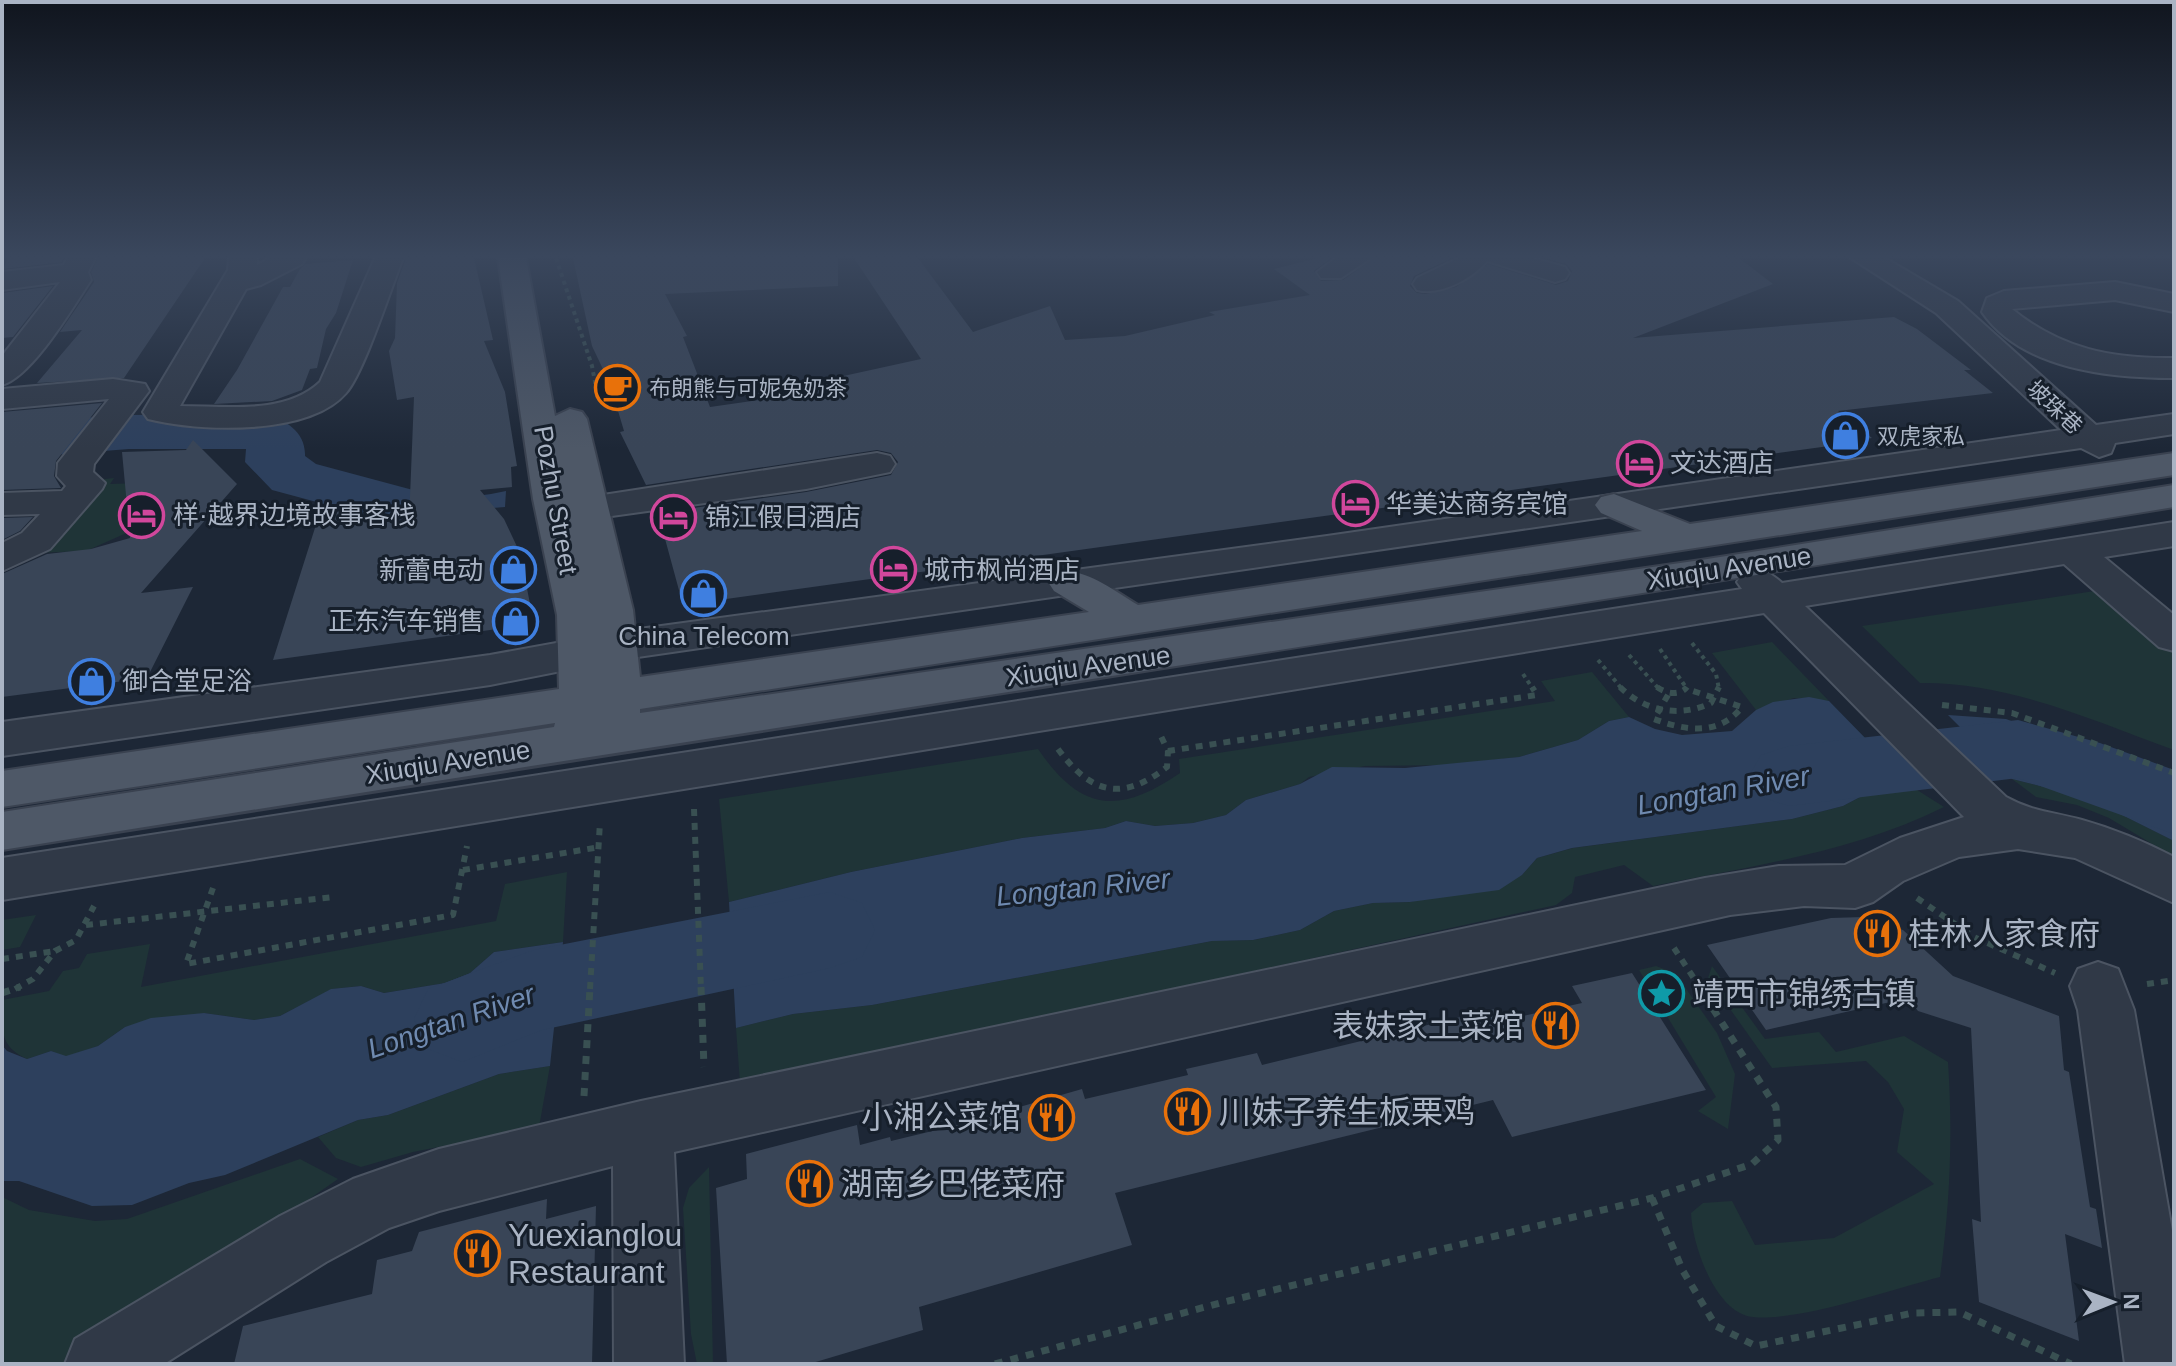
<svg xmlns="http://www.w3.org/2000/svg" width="2176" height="1366" font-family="Helvetica,'Noto Sans SC',sans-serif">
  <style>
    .green { fill: #1f3437 }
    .water { fill: #2d405d }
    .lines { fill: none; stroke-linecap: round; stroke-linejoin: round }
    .river { fill: #2d405d; fill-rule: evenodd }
    .building { fill: #394557 }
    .minor-casing { stroke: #4b5462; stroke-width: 4 }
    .major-casing { stroke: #3a4250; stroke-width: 4 }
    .path-far2 { stroke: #395052; stroke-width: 4; stroke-dasharray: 4 4; stroke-linecap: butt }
    .path-far1 { stroke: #395052; stroke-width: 6; stroke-dasharray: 7 7; stroke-linecap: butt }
    .path { stroke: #395052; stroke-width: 7; stroke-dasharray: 8 8; stroke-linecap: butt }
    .minor { fill: #303947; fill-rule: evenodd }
    .major { fill: #4e5867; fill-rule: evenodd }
    .labels { text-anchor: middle; stroke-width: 6; stroke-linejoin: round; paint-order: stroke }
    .far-poi-label { font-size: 22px; fill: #aab4c4; stroke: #161f2b; text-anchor: start }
    .far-street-label { font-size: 22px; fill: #aab4c4; stroke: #161f2b }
    .poi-label { font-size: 26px; fill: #aab4c4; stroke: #161f2b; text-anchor: start }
    .street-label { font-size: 26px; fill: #aab4c4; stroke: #161f2b }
    .water-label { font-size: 28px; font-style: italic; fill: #6f8ab0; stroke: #161f2b }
    .near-poi-label { font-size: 32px; fill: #aab4c4; stroke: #161f2b; text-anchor: start }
  </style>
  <rect width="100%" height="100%" fill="#1d2736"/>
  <g class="green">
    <polygon points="114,478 110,484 143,483 140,527 86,551 33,553 105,479"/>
    <path d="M2108,589L2174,647V750C2092,720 2009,682 1920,683L1862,626Z"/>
    <polygon points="1772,642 1829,701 1794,698 1756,710 1712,653"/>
    <path d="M1592,672L1629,717L1609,721L1578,740L1519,757L1450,765L1365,766L1309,777L1300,784L1246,800L1226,815L1193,823L1155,826L1126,821L1105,828L1022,838L851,872L729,902L719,799L1038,749C1081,812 1119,815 1180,773L1179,759L1555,701L1541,681Z"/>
    <polygon points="2012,779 2088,798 2174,841 2174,857 2109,818 2077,805 2036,797"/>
    <path d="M1914,788L1944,807C1854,852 1751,866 1653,886L1624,865L1575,877L1572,893L1556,905L740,1083L736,1028L793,1014L872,1005L1212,941L1254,940L1300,930L1334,911L1373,903L1410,902L1522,875L1537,858L1573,848L1792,819L1843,806L1862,796Z"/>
    <path d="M567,872L563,942L494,952L470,973L445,983L384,993L361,986L332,989L280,1016L254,1020L204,1013L125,1027L98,1046L66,1057L51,1051L27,1059C0,1046 2,1033 2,1000L49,991L63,971L79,968L87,954L150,944L141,987L496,921L505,884Z"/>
    <polygon points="36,915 20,947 2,950 2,920"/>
    <polygon points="1656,966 1675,973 1717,1033 1735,1074 1728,1129 1698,1111 1716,1097 1639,970"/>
    <path d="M1712,966L1765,1039L1819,1032L1836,1052L1904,1036L1948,1062C1953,1136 1950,1204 1940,1277C1893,1289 1798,1322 1753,1317C1716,1314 1692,1245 1691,1213L1703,1203L1732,1201L1755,1245L1834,1238L1934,1184L1897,1152L1904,1109L1888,1082L1866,1061L1772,1068L1708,978Z"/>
    <polygon points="550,1066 539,1127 413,1152 361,1167 336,1158 318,1137 358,1120 388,1115 499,1074"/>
    <polygon points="300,1159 338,1179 128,1325 65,1364 2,1364 2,1197 29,1210 95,1221 127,1219"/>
    <polygon points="709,1167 713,1364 697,1364 691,1334 683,1208 689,1188"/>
  </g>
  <g class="water">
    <polygon points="201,420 264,423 250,437 115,442 127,423"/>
    <path d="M304,470C371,491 435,507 506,491L505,507L407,515L277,482Z"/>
    <polygon points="1809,697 1829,701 1914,788 1862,796 1843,806 1792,819 1572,848 1537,858 1522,875 1499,890 1410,902 1373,903 1334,911 1300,930 1253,940 1212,941 872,1005 793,1014 736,1028 729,902 851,872 1022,838 1105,828 1126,821 1155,826 1193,823 1226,815 1246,800 1300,784 1332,767 1405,768 1519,757 1578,740 1609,721 1629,717 1655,729 1682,735 1732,731 1756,710 1773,702"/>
    <polygon points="1948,715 2006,719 2174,781 2174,841 2088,798 2012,779"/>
    <polygon points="563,942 550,1066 499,1074 388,1115 358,1120 225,1175 189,1183 132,1205 92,1206 19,1181 2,1181 2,1045 7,1051 27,1059 51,1051 66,1056 98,1046 125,1027 151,1018 204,1013 254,1020 280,1016 331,989 361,986 384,993 445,983 470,973 494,952"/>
  </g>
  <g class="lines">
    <g class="river">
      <path d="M264,414C285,419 306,432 305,456L316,464L413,490L422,503L413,516L391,522L272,490L245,462L246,449H129L2,459V423L129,415Z"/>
      <polygon points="2018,720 2100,743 2174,770 2174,834 2018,778 1789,806 1761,797 1749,776 1761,755 1789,746"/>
      <polygon points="830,892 862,903 875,930 862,957 830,968 542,1030 462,1062 428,1049 414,1019 428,989 534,950"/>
    </g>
  </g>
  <g class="building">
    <polygon points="8,258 64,258 62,262 3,269"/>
    <polygon points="98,258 205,258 124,378 37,383 82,330 60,332 94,282 91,272"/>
    <polygon points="406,258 474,258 493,340 484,341 505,392 517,466 511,467 512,487 480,490 504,519 520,553 534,624 273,660 321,509 369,516 370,513 409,522 414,397 397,400 389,351 395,338 397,283"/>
    <polygon points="573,258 838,258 838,286 665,294 687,336 683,337 710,407 787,396 784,389 921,359 854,258 918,258 973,332 1050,306 1065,340 1125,336 1215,315 1209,312 1310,295 1274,269 1318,258 1331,258 1314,271 1321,281 1343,280 1374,258 1452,258 1414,276 1410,286 1417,293 1426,294 1456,287 1488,264 1556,285 1568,281 1572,271 1566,264 1544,258 1739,258 1773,284 1633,338 1894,317 1917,329 1971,370 1964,370 1993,393 1838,411 1872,438 1822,447 683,605 658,513 806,492 891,475 898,462 891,453 877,450 646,485 620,432 624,431 610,384 592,346"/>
    <polygon points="353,260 336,313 326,329 317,368 310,369 302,390 272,401 214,404 237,370 283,287 290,287 300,269 305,264"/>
    <polygon points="53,286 13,337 2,338 2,293"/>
    <polygon points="102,403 56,461 54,476 61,488 2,490 2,412"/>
    <polygon points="193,440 237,484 141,593 193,587 147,678 2,697 2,574 47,554 91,549 130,538 122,452 186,450"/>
    <polygon points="33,517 20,531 2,540 2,518"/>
    <polygon points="1864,917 1903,930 1953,976 2059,1016 2064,1070 2069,1072 2090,1207 2096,1209 2102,1248 2065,1234 2079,1341 1979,1302 1972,1219 1981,1222 1971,1028 1918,1011 1908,998 1766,1030 1707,945 1831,918"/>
    <polygon points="1632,973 1706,1090 1512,1137 1493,1100 1115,1193 1132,1245 919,1307 923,1330 809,1364 727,1364 716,1188 747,1179 746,1154 857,1125 860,1145 890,1137 891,1141 1007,1113 1006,1111 1082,1089 1085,1099 1188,1075 1186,1069 1257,1053 1262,1065 1498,1008 1505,1020 1582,1003 1572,986"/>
    <polygon points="547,1199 546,1219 596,1206 592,1364 234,1364 243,1326 372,1294 377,1260 412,1251 419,1232"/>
  </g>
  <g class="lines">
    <defs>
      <g id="minor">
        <path d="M67,258H95L88,272L91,280C73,307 32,377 2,385V356L60,282L2,290V272L64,265Z"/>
        <path d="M229,258H257V265L270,258H306L302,264L261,285L246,289L180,406C227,406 285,415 320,382L375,258H403C391,288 364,373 346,393C309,436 199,432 148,419L143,412L228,270Z"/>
        <polygon points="1336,258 1371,258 1341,278 1321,278 1317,272"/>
        <path d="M1459,258H1532L1565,267L1569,273L1565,279L1555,282L1487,261C1472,279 1440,296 1417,290L1413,284L1417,278Z"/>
        <polygon points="1851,258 1885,258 1958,301 2096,425 2174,414 2174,434 2115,443 2111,453 2099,457 2081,448 617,660 490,685 2,756 2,722 490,655 617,632 1327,536 2061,430 1936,313"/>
        <path d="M2115,282L2174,294V312L2115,300L2012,309C2061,349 2112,359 2174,358V378C2111,378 2022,370 1982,312L1987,298L2004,291Z"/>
        <polygon points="113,379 145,384 149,391 94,464 93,472 105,483 102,489 50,549 2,571 2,543 22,533 40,514 2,515 2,493 62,491 66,486 57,476 58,463 109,399 2,409 2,389"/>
        <polygon points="877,453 890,456 895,464 890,472 806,489 590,519 577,516 571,508 577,500 590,497"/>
        <path d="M2174,522V546L2104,557L2174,615V651L2159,647L2064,564L1805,606L2006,797C2033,812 2053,812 2082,820C2114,829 2145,842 2174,857V903L2075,858L2018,849L1959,857L1903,881L1873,902L1855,908L1804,906L1730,915L674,1152L684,1364H614L613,1166L439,1211L389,1228L326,1262L164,1364H65L75,1339L280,1216L353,1179L439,1149L641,1101L1705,878L1779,866L1845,865L1900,838L1964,817L1764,613L2,900V858L1742,589L1737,582L1743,573C1760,568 1769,571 1782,583Z"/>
        <polygon points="2098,962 2118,969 2134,1010 2174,1242 2174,1364 2125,1364 2078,1010 2070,986 2078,969"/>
      </g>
      <path id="major" d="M498,258H526L555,416L570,409L582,412L587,419L633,610L640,677L1089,612L1054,591L1048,582L1054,573C1084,565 1112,590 1138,605L1642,531L1601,513L1595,505L1601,497L1614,494L1690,524L2174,453V475L640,709V713L1701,560L2174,485V507C1451,627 726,733 2,850V812L554,727L555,723L2,807V771L559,689L557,615L533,499Z"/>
    </defs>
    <use href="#minor" class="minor-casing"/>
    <use href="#major" class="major-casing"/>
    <g class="path-far2">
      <polyline points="556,258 592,366 598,398"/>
      <polyline points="1692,643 1716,674 1719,689"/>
      <polyline points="1660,649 1687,689"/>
      <polyline points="1629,655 1659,689"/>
      <polyline points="1598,660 1622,689"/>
      <polyline points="1523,674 1533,689"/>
    </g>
    <g class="path-far1">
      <path d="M1620,687C1644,711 1680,718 1711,703L1719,687"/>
      <path d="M1657,687C1666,694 1680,696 1687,687"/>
      <path d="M1668,695L1654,719C1686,731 1719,736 1742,707L1687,689"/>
      <polyline points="1942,705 2012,713 2174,773"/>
      <path d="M1058,749C1091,794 1122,802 1167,767L1168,751L1159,732"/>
      <polyline points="1168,751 1537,695 1532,687"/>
      <polyline points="694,809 701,989"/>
      <polyline points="463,870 600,847"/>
      <polyline points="213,888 186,964 453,915 467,846"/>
      <polyline points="1917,898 1974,937 2055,973"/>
      <polyline points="86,925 333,897"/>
      <polyline points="1674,948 1701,989"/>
      <polyline points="2,959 55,951"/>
      <polyline points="2147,984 2174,980"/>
      <polyline points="15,989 33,979 55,951 76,940 94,906"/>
      <polyline points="590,989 600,822"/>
    </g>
    <g class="path">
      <polyline points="701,987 704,1067"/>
      <polyline points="2,993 20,987"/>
      <polyline points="584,1096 590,987"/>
      <polyline points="1652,1198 1683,1271 1716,1326 1756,1346 1913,1313 1959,1312 2071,1364"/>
      <polyline points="995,1364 1220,1303 1652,1198 1752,1164 1778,1140 1776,1107 1699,987"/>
    </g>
    <use href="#minor" class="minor"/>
    <use href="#major" class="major"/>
  </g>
  <linearGradient id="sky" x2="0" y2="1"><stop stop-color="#10151e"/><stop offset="0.57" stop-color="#3a475d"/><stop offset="1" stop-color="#3a475d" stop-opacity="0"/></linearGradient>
  <rect width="2176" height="449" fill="url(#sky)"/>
  <defs>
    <symbol id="cafe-ring" viewBox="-11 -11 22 22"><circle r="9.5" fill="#161f2b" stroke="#e8710a" stroke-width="1.5"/><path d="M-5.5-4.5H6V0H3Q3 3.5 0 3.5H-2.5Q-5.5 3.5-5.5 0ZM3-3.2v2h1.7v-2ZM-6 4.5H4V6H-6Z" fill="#e8710a"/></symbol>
    <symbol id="shop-ring" viewBox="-11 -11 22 22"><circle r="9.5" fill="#161f2b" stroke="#3f7fe0" stroke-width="1.5"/><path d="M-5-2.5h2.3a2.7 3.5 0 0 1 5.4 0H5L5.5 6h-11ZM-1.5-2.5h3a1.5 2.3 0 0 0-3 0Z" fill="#3f7fe0"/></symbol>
    <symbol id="hotel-ring" viewBox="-11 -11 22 22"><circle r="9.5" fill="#161f2b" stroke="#d1479c" stroke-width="1.5"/><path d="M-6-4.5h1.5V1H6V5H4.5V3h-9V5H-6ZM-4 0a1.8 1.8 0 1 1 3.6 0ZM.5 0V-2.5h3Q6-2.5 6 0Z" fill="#d1479c"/></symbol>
    <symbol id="restaurant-ring" viewBox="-11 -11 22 22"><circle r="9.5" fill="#161f2b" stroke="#e8710a" stroke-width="1.5"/><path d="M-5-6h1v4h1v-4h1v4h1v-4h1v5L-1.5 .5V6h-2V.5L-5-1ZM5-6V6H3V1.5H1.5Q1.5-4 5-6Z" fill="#e8710a"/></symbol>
    <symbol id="sight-ring" viewBox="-11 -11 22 22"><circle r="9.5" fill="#161f2b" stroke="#0f9aa8" stroke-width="1.5"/><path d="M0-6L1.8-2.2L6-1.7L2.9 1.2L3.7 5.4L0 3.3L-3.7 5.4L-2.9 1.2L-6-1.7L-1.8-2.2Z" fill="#0f9aa8"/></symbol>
  </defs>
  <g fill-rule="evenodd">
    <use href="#cafe-ring" x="592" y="362" width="51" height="51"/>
    <use href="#shop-ring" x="1820" y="410" width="51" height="51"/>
    <use href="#hotel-ring" x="1614" y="438" width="51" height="51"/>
    <use href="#hotel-ring" x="1330" y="478" width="51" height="51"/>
    <use href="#hotel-ring" x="116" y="490" width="51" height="51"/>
    <use href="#hotel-ring" x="648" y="492" width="51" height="51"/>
    <use href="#shop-ring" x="488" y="544" width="51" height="51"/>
    <use href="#hotel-ring" x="868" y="544" width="51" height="51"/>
    <use href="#shop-ring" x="678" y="568" width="51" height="51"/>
    <use href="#shop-ring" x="490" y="596" width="51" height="51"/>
    <use href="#shop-ring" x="66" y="656" width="51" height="51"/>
    <use href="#restaurant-ring" x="1852" y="908" width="51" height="51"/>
    <use href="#sight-ring" x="1636" y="968" width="51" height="51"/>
    <use href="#restaurant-ring" x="1530" y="1000" width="51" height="51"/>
    <use href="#restaurant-ring" x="1162" y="1086" width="51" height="51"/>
    <use href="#restaurant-ring" x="1026" y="1092" width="51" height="51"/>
    <use href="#restaurant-ring" x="784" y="1158" width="51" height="51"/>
    <use href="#restaurant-ring" x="452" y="1228" width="51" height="51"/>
  </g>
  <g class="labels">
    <g class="far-poi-label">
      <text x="649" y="396">布朗熊与可妮兔奶茶</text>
      <text x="1877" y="444">双虎家私</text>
    </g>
    <g class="far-street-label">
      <text transform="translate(2055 407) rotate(43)" y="8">坡珠巷</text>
    </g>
    <g class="poi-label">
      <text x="1670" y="472">文达酒店</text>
      <text x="1386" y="513">华美达商务宾馆</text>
      <text x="173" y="524">样·越界边境故事客栈</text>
      <text x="705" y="526">锦江假日酒店</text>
      <text x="483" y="579" text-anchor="end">新蕾电动</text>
      <text x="924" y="579">城市枫尚酒店</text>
      <text x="484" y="630" text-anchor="end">正东汽车销售</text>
      <text x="704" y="645" text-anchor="middle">China Telecom</text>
      <text x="122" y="690">御合堂足浴</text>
    </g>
    <g class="street-label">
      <text transform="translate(556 500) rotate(80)" y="9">Pozhu Street</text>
      <text transform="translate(1729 568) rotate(-9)" y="9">Xiuqiu Avenue</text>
      <text transform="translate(1088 666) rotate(-8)" y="9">Xiuqiu Avenue</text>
      <text transform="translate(448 762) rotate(-9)" y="9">Xiuqiu Avenue</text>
    </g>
    <g class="water-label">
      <text transform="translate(1723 790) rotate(-10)" y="10">Longtan River</text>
      <text transform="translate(1083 887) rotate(-6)" y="10">Longtan River</text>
      <text transform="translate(451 1021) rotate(-19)" y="10">Longtan River</text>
    </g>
    <g class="near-poi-label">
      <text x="1908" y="945">桂林人家食府</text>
      <text x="1692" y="1005">靖西市锦绣古镇</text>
      <text x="1524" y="1037" text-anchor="end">表妹家土菜馆</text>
      <text x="1219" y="1123">川妹子养生板栗鸡</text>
      <text x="1021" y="1128" text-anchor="end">小湘公菜馆</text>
      <text x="841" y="1195">湖南乡巴佬菜府</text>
      <text x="508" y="1246">Yuexianglou<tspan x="508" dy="37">Restaurant</tspan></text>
    </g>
  </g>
  <rect width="2176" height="1366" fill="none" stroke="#aab4c4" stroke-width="8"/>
  <g transform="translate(2112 1302) rotate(89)" stroke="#161f2b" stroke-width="6" paint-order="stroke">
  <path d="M0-6L14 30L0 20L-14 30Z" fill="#aab4c4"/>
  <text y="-12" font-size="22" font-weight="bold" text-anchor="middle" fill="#aab4c4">N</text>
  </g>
</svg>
